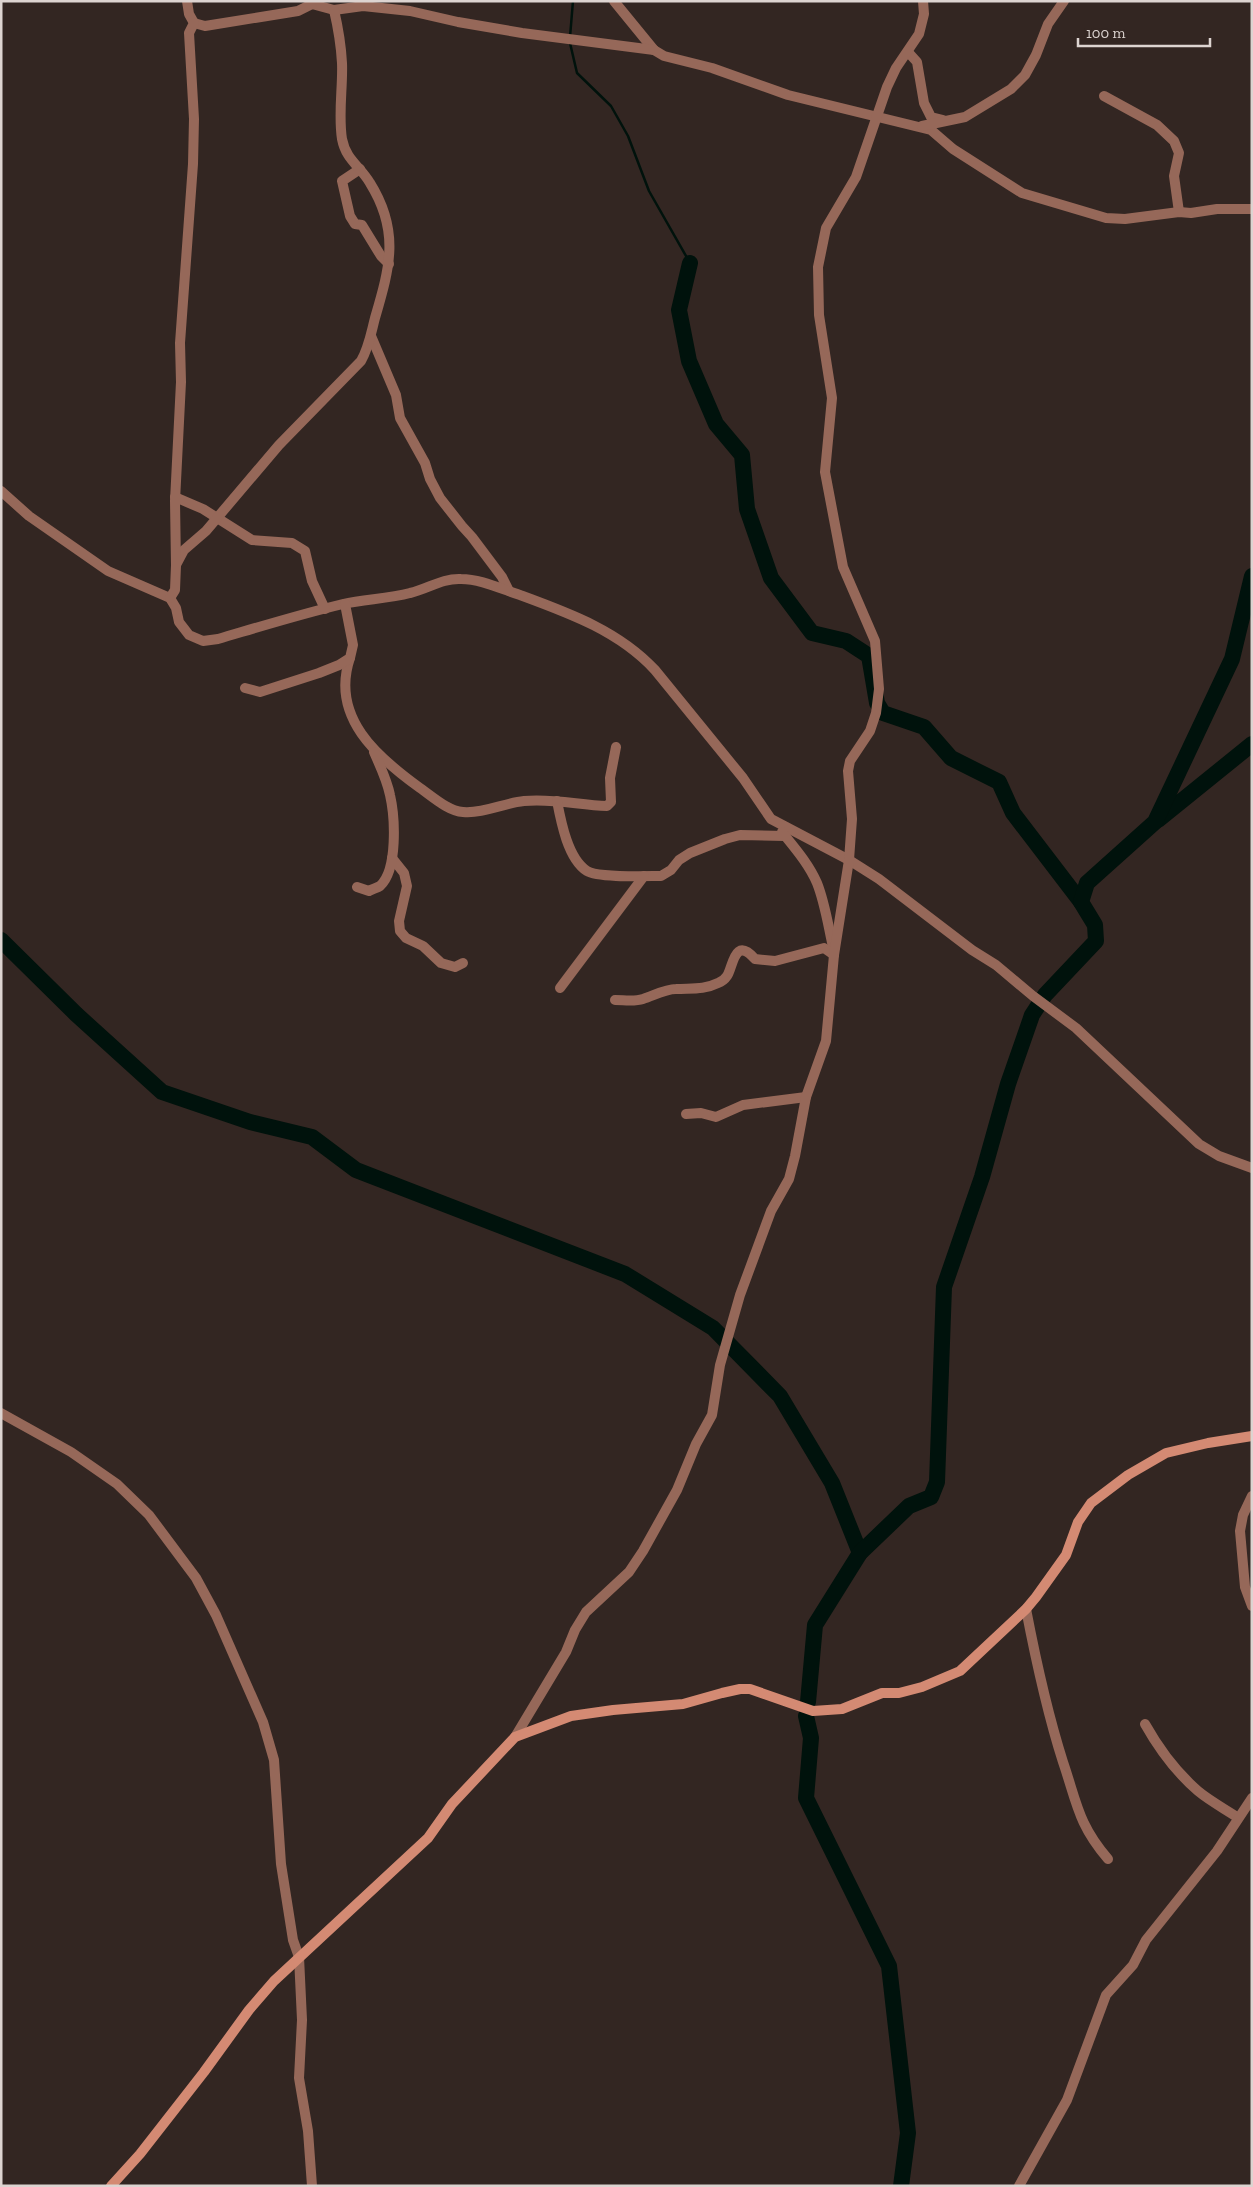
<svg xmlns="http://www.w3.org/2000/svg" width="1253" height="2187" font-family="'Zilla Slab',serif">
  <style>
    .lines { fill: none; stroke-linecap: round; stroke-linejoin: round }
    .stream { stroke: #00120c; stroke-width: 2.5 }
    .river { stroke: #00120c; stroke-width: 16 }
    .street { stroke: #966859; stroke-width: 10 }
    .secondary { stroke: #d48a73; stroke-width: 10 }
  </style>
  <rect width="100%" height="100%" fill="#332622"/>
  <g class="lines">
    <g class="stream">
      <polyline points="570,37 573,1"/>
      <polyline points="570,43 577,73 611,106 628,136 649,191 690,263"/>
    </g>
    <g class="river">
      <polyline points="690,263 679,310 689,361 716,424 742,455 747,509 771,578 812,633 846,641 869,656 877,703 883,713 924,727 951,758 999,782 1013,813 1081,902"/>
      <polyline points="1158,820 1252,744"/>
      <polyline points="1,940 76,1014 162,1092 250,1122 312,1137 356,1170 625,1274 713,1328 780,1396 832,1483 860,1553"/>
      <polyline points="808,1702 815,1625 860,1553 909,1506 931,1497 937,1482 944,1287 982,1177 1008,1084 1032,1015 1045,995 1096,941 1095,925 1081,902 1087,883 1155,822 1232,659 1252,576"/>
      <polyline points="806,1716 811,1738 806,1798 889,1966 908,2133 901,2186"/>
    </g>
    <g class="street">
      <polyline points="614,1 654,50"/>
      <polyline points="194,23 205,26 298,11 312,4 334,10 363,6 410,11 458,22 522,33 654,50 664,56 712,68 788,95 931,130 953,149 1022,193 1106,218 1125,219 1179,212 1191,213 1217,209 1252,209"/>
      <polyline points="908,52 917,62 924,103 931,117 943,120"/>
      <polyline points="1104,96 1157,125 1174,141 1179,153 1174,176 1179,212"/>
      <polyline points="922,126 965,117 1011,89 1025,75 1036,55 1048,24 1064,1"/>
      <polyline points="360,169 342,181 350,216 355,224 362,225 381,256 389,264"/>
      <polyline points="371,336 396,395 400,418 425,463 430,479 440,498 462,526 472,537 502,577 509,591"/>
      <path d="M1,491L29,516L108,571L170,598L176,608L179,622L189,635L203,641L218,639C259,627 301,614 343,604C365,599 388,599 410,593C428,589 442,578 461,579C481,579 501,589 520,595C569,613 619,631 655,670L743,778L771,819L849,860L879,879L972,950L996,965L1033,996L1076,1028L1199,1144L1219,1156L1252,1168"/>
      <polyline points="175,497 203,509 252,540 292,543 305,551 312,581 325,609"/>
      <path d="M176,565L184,550L206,531L279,445L361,361C369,347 371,333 375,318C390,267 400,231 370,183C360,166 346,160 342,139C338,114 343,87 342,63C341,45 338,27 334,10"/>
      <polyline points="170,598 175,590 176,565 175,501 181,382 180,343 193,164 194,119 189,33 194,23 189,14 187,1"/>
      <path d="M350,658C330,717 377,757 420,788C433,797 448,811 463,812C483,814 504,803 524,801C552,798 579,805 607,806L611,802L610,778L616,747"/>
      <polyline points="245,688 260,692 319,673 339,665 350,658 353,645 345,604"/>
      <path d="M557,801C561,822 568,859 587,871C598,878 647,876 661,876L671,870L679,860L690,853L725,839L740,835L785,836"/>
      <path d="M782,832C794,847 809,864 817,883C825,903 828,925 833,947"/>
      <polyline points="392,858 404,873 407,886 399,921 400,931 406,938 423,946 441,963 455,967 463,963"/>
      <path d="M357,887L369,891C372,889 377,888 380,886C398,870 395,817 390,795C387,780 380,766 374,752"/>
      <polyline points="560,988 644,876"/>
      <path d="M615,1000C624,1000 634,1002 643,999C653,996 665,989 676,989C691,988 704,990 718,983C721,982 725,979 727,976C733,968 734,935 755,959L775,961L824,948L834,955"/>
      <polyline points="686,1114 701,1113 716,1117 743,1105 806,1097"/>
      <polyline points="1,1413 71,1452 117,1484 149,1515 196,1578 216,1615 263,1722 274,1760 281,1864 293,1940 299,1957 302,2020 299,2078 308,2131 312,2186"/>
      <polyline points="1252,1496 1243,1515 1240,1531 1245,1587 1252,1606"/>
      <path d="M1026,1609C1036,1661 1047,1712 1063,1762C1077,1803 1078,1824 1108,1859"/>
      <path d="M1145,1724C1159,1749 1176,1772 1198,1791C1210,1801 1225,1809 1237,1817"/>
      <polyline points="515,1737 566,1652 575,1630 586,1612 629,1572 643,1551 677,1490 696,1444 712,1415 720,1365 740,1295 771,1211 789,1179 795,1156 806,1097 826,1041 834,955 849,860 852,819 848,771 850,761 870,731 876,713 879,689 875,641 843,567 825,472 832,398 819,315 818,267 826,228 856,177 887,87 896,68 919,34 924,14 923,1"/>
      <polyline points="1019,2186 1067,2100 1106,1995 1133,1965 1146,1940 1217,1851 1252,1798"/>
    </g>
    <polyline class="secondary" points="111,2186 140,2154 204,2072 249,2010 274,1981 428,1838 452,1804 515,1737 571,1716 613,1710 683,1704 722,1693 740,1689 750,1689 813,1711 842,1709 882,1693 899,1693 922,1687 960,1671 1026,1609 1036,1597 1066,1555 1078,1522 1091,1503 1128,1475 1166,1453 1208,1443 1252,1436"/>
  </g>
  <rect width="1253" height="2187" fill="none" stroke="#ddd4d1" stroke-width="5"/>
  <path d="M1078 38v8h132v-8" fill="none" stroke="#ddd4d1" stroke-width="2.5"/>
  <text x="1086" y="38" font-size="15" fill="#ddd4d1" stroke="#332622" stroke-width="4" paint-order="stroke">100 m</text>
</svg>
